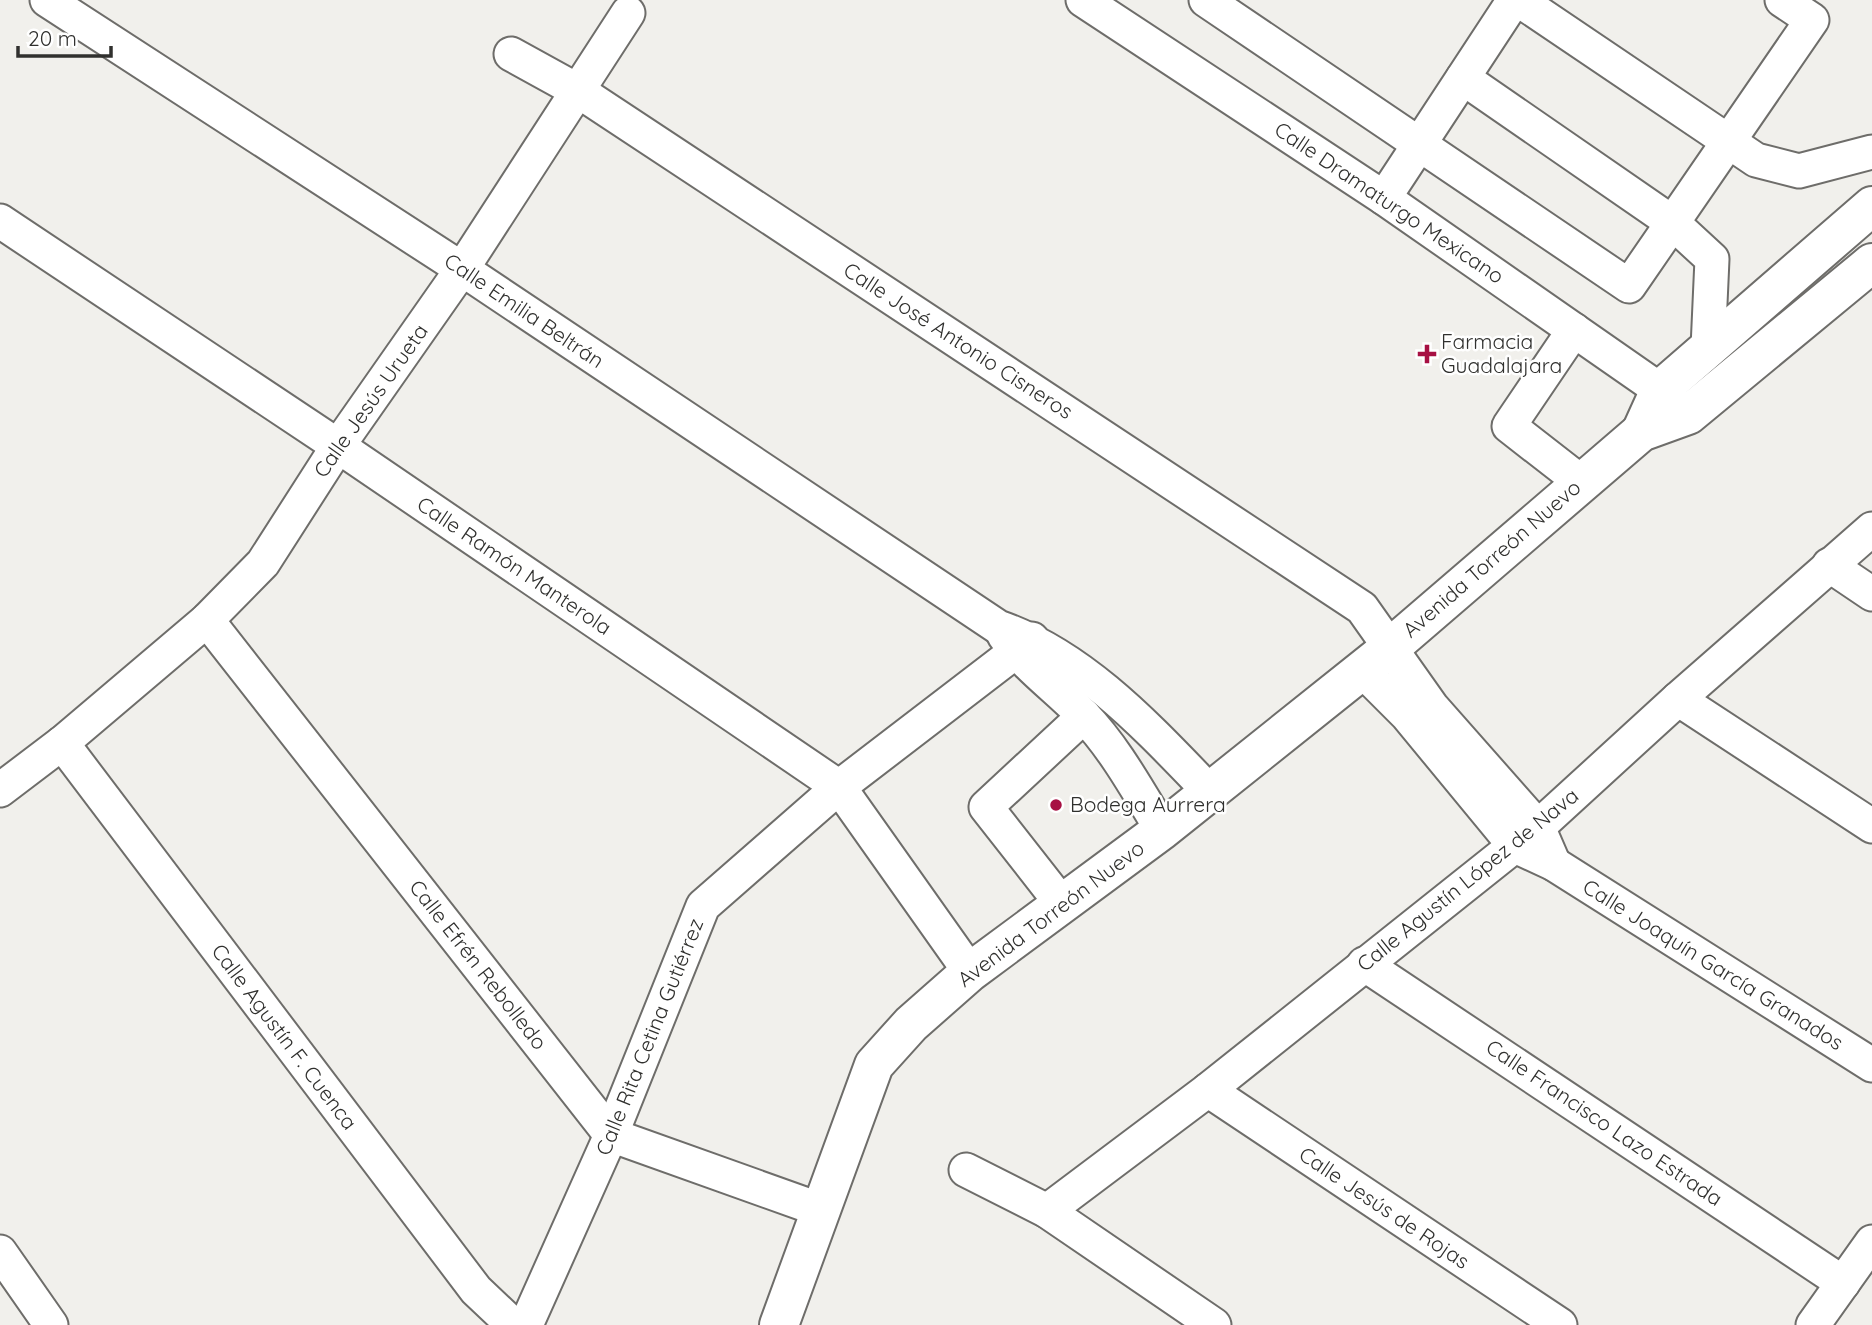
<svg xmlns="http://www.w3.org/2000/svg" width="1872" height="1325" font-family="Quicksand,sans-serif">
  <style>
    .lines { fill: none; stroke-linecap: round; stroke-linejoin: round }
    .minor-casing { stroke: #6e6d6a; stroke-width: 37 }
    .major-casing { stroke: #6e6d6a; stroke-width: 42 }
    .minor { stroke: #fff; stroke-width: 33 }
    .major { stroke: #fff; stroke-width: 38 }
    .poi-dot { fill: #a71043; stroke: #fff; stroke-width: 2.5 }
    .labels { text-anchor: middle; stroke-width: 5; stroke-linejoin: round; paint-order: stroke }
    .street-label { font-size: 21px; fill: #30302e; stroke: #fff }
    .poi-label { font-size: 21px; fill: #30302e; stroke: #fff; text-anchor: start }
  </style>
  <rect width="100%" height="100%" fill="#f1f0ec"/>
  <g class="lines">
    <defs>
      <g id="minor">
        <path d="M47,0L462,269L998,627C1083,656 1149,729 1210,792"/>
        <polyline points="1083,0 1384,198 1660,390 1679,407"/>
        <polyline points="1206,0 1629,286 1812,20 1782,0"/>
        <polyline points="1519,0 1756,160 1799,171 1872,152"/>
        <polyline points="511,54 580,92 1362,608 1432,707 1538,827 1554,864"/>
        <polyline points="1463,78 1673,223 1712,259 1708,348"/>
        <polyline points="1384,198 1514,0"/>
        <polyline points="0,221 338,446 839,787 970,972"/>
        <polyline points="1574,330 1509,426 1581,482"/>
        <polyline points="1829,565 1872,594"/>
        <polyline points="207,620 611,1135 821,1210"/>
        <path d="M1004,635C1025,666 1057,688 1083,715C1115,748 1138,791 1162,830"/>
        <polyline points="1361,669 1407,715 1515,846 1554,864 1872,1065"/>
        <polyline points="1678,699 1872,826"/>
        <polyline points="62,743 476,1290 513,1325"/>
        <polyline points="0,790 62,743 207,620 263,563 338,446 462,269 628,13"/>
        <polyline points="1062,904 986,807 1084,716"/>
        <polyline points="1364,964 1843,1283"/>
        <polyline points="1208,1090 1560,1325"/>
        <polyline points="966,1170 1047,1211 1214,1325"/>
        <polyline points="1047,1211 1208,1090 1538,827 1678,699 1872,529"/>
        <polyline points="0,1252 51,1325"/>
        <polyline points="526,1325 611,1135 703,906 839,787 1032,639"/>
        <polyline points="1813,1325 1872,1242"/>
      </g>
      <g id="major">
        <polyline points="1641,432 1660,390 1872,206"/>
        <polyline points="779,1325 874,1065 911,1024 970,972 1162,830 1391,647 1641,432 1688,415 1872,263"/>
      </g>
    </defs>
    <use href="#minor" class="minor-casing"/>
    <use href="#major" class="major-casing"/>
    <use href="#minor" class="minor"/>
    <use href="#major" class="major"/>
  </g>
  <g class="poi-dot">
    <path d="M1423.5 343.5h7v7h7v7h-7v7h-7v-7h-7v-7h7z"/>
    <circle cx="1056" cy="805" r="7"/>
  </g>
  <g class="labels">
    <g class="street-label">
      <text transform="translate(1389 203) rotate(34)" y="7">Calle Dramaturgo Mexicano</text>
      <text transform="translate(524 311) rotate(34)" y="7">Calle Emilia Beltrán</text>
      <text transform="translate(958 341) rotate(33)" y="7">Calle José Antonio Cisneros</text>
      <text transform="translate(371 401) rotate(-55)" y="7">Calle Jesús Urueta</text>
      <text transform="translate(1492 559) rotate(-41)" y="7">Avenida Torreón Nuevo</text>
      <text transform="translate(514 566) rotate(34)" y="7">Calle Ramón Manterola</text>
      <text transform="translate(1468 880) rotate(-39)" y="7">Calle Agustín López de Nava</text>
      <text transform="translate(1051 914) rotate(-37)" y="7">Avenida Torreón Nuevo</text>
      <text transform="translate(478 965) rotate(52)" y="7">Calle Efrén Rebolledo</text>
      <text transform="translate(1713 965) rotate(32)" y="7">Calle Joaquín García Granados</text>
      <text transform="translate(284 1037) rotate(53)" y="7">Calle Agustín F. Cuenca</text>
      <text transform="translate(650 1037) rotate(-68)" y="7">Calle Rita Cetina Gutiérrez</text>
      <text transform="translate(1604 1123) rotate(34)" y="7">Calle Francisco Lazo Estrada</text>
      <text transform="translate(1384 1208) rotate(34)" y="7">Calle Jesús de Rojas</text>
    </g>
    <g class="poi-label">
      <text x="1441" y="349">Farmacia<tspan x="1441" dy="24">Guadalajara</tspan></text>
      <text x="1070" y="812">Bodega Aurrera</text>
    </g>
  </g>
  <path d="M18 46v10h93v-10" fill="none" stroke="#30302e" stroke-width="3.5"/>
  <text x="28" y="46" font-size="21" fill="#30302e" stroke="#ffffff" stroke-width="5" paint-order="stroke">20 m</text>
</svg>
